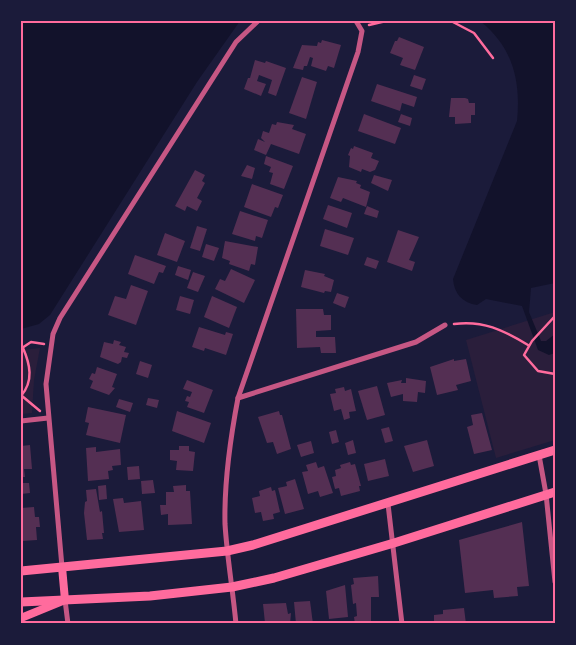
<svg xmlns="http://www.w3.org/2000/svg" width="576" height="645" font-family="'PT Sans Narrow',sans-serif">
  <style>
    .green { fill: #2a1e3b }
    .water { fill: #12122b }
    .building { fill: #542f53 }
    .lines { fill: none; stroke-linecap: round; stroke-linejoin: round }
    .path { stroke: #ff6b9d; stroke-width: 2.5 }
    .minor { stroke: #c65784; stroke-width: 5 }
    .secondary { stroke: #ff6b9d; stroke-width: 8 }
    .primary { stroke: #ff6b9d; stroke-width: 9 }
    .neatline { fill: none; stroke: #ff6b9d; stroke-width: 2 }
  </style>
  <rect width="100%" height="100%" fill="#1b1b3a"/>
  <g class="green">
    <polygon points="555,312 555,440 496,458 466,340"/>
    <polygon points="40,348 34,380 32,413 21,414 21,350"/>
  </g>
  <g class="water">
    <polygon points="21,21 240,21 197,82 50,315 39,324 21,329"/>
    <path d="M480,21H555V283L531,288L529,312L541,341H546L555,334V353L549,355L538,350L522,306L486,299L477,305C463,303 454,294 453,279L517,121C521,81 513,47 480,21Z"/>
  </g>
  <g class="building">
    <polygon points="399,37 424,47 415,70 400,65 403,58 390,53 395,41 397,41"/>
    <polygon points="322,40 341,45 334,68 328,66 326,71 311,66 313,58 310,57 307,66 304,66 303,70 293,68 302,45 317,46 318,42 321,43"/>
    <polygon points="255,60 265,63 266,61 286,68 276,96 268,93 272,80 259,75 257,81 266,84 261,96 244,89 248,78 250,78"/>
    <polygon points="414,75 426,79 422,90 410,86"/>
    <polygon points="302,77 317,82 306,119 289,113"/>
    <polygon points="377,84 417,97 414,107 402,103 400,111 371,101"/>
    <polygon points="451,98 465,98 468,99 469,103 475,103 475,115 471,115 471,123 455,124 455,117 449,117"/>
    <polygon points="364,114 401,128 395,144 358,131"/>
    <polygon points="401,114 412,118 410,126 398,122"/>
    <polygon points="277,122 294,125 292,129 306,134 299,154 271,144 266,155 254,150 258,139 265,142 261,138 263,131 269,133 272,124 276,125"/>
    <polygon points="354,146 373,153 371,158 379,161 375,170 370,172 362,169 361,172 349,167 350,156 348,155 351,148 353,149"/>
    <polygon points="266,156 293,166 284,189 270,184 273,173 269,172 271,167 264,164"/>
    <polygon points="247,165 255,168 252,179 241,176"/>
    <polygon points="195,170 205,175 202,181 205,183 197,198 202,201 197,211 187,206 185,211 175,206"/>
    <polygon points="374,175 392,180 388,191 371,183"/>
    <polygon points="338,177 357,181 356,183 361,185 360,188 370,192 366,207 343,198 341,202 330,198"/>
    <polygon points="252,184 283,195 278,208 275,207 271,217 244,207"/>
    <polygon points="328,205 352,213 347,228 323,219"/>
    <polygon points="367,206 379,211 377,218 364,214"/>
    <polygon points="240,211 268,220 262,238 256,236 255,241 232,234"/>
    <polygon points="197,226 207,229 200,251 190,248"/>
    <polygon points="325,229 354,238 348,255 320,246"/>
    <polygon points="398,230 419,237 409,260 415,262 412,271 387,262"/>
    <polygon points="165,233 185,241 177,262 157,255"/>
    <polygon points="225,241 258,247 255,265 251,264 249,271 229,264 230,261 222,258"/>
    <polygon points="206,244 219,248 214,261 202,257"/>
    <polygon points="135,255 166,266 163,273 159,272 154,284 128,274"/>
    <polygon points="367,257 379,261 376,269 364,265"/>
    <polygon points="178,266 191,270 188,280 175,275"/>
    <polygon points="231,269 255,280 244,303 215,289 220,279 225,281"/>
    <polygon points="305,270 325,274 324,276 334,280 331,292 325,291 324,293 301,287"/>
    <polygon points="193,272 205,276 198,292 187,288"/>
    <polygon points="131,285 148,291 136,325 108,315 115,296 126,299"/>
    <polygon points="337,293 349,297 345,308 333,303"/>
    <polygon points="180,296 194,300 190,314 176,310"/>
    <polygon points="212,296 237,307 229,328 204,317"/>
    <polygon points="296,309 323,309 324,315 331,315 331,330 316,331 316,337 335,337 336,353 321,353 320,347 297,348"/>
    <polygon points="199,327 225,335 226,332 233,334 226,355 205,348 204,351 192,347"/>
    <polygon points="114,340 121,342 119,345 126,347 124,352 129,353 127,358 122,357 121,362 118,364 100,357 104,342 113,344"/>
    <polygon points="454,359 454,361 466,359 471,381 456,385 458,390 437,395 430,367"/>
    <polygon points="140,361 152,365 148,378 136,374"/>
    <polygon points="97,367 117,374 112,387 115,388 109,395 90,388 93,381 89,379 92,373 95,374"/>
    <polygon points="406,378 426,381 425,393 418,392 417,402 403,401 403,394 391,397 387,383 402,380 401,383 406,383"/>
    <polygon points="187,380 213,390 204,413 187,407 189,402 185,401 187,396 190,397 192,392 183,389"/>
    <polygon points="377,386 385,415 367,420 358,391"/>
    <polygon points="344,387 345,391 351,389 356,411 349,412 350,418 344,420 341,409 334,411 330,394 336,393 335,389"/>
    <polygon points="148,398 159,400 157,408 146,405"/>
    <polygon points="119,399 133,403 130,412 116,407"/>
    <polygon points="88,407 126,415 120,443 86,435 89,423 85,422"/>
    <polygon points="177,411 211,423 204,443 172,431"/>
    <polygon points="279,411 280,415 282,415 291,449 277,454 273,442 267,443 258,417"/>
    <polygon points="482,413 492,450 474,454 467,427 473,425 471,415"/>
    <polygon points="389,427 393,441 385,443 381,429"/>
    <polygon points="336,430 339,442 332,444 329,432"/>
    <polygon points="353,440 356,453 348,455 345,443"/>
    <polygon points="427,440 434,466 413,472 404,446"/>
    <polygon points="311,441 314,453 301,457 297,445"/>
    <polygon points="30,445 32,469 24,469 25,477 21,477 21,446"/>
    <polygon points="179,446 189,446 189,451 195,452 193,471 176,470 177,461 170,460 170,450 179,450"/>
    <polygon points="96,447 96,452 120,449 121,465 112,466 113,470 108,471 109,479 88,481 86,448"/>
    <polygon points="385,459 389,476 368,481 364,464"/>
    <polygon points="316,462 318,468 324,466 333,493 320,497 318,491 308,494 302,472 308,471 306,465"/>
    <polygon points="350,462 351,465 355,464 361,486 359,486 360,491 341,496 339,488 335,489 332,477 336,476 335,470 341,468 340,465"/>
    <polygon points="139,466 140,479 128,480 127,467"/>
    <polygon points="295,479 304,509 285,514 278,488 287,486 286,482"/>
    <polygon points="153,480 155,493 142,494 141,481"/>
    <polygon points="21,483 29,483 30,493 21,494"/>
    <polygon points="106,485 107,499 99,500 98,486"/>
    <polygon points="186,485 186,491 190,491 192,524 168,525 168,514 161,515 160,505 166,505 166,492 174,492 173,486"/>
    <polygon points="271,487 272,491 275,490 280,512 273,514 274,519 263,521 261,512 255,513 252,498 260,496 259,491"/>
    <polygon points="96,489 100,512 102,511 104,533 102,533 103,539 87,540 84,513 85,502 87,501 86,490"/>
    <polygon points="123,498 124,503 141,501 144,530 119,532 113,499"/>
    <polygon points="34,507 35,517 39,517 40,527 36,527 37,540 22,541 21,508"/>
    <polygon points="522,522 529,586 517,587 518,596 494,598 493,590 465,593 459,540"/>
    <polygon points="378,576 379,597 371,597 371,624 355,624 354,617 357,616 356,603 353,604 351,585 354,584 353,578"/>
    <polygon points="345,585 348,617 329,619 326,591"/>
    <polygon points="310,601 313,624 296,624 294,602"/>
    <polygon points="286,603 288,614 291,613 290,624 265,623 263,604"/>
    <polygon points="464,608 466,624 434,624 434,615 443,614 443,610"/>
  </g>
  <g class="lines">
    <g class="path">
      <polyline points="451,21 474,33 493,58"/>
      <polyline points="369,25 386,21"/>
      <polyline points="555,316 532,341 524,355 538,371 555,374"/>
      <path d="M454,324C483,320 503,330 528,345"/>
      <polyline points="22,348 31,342 44,344"/>
      <path d="M21,396C34,381 30,364 23,348"/>
      <polyline points="22,396 40,411"/>
    </g>
    <g class="minor">
      <polyline points="238,398 416,342 445,325"/>
      <polyline points="21,421 48,418"/>
      <polyline points="539,455 546,494 555,582"/>
      <polyline points="388,504 402,624"/>
      <polyline points="62,567 46,384 53,334 60,318 236,42 258,21"/>
      <polyline points="65,600 68,624"/>
      <path d="M236,624C233,591 227,557 225,524C224,481 230,440 238,398L358,52L362,31L356,21"/>
    </g>
    <polyline class="secondary" points="21,618 65,600 62,567"/>
    <g class="primary">
      <polyline points="21,571 227,551 253,545 555,450"/>
      <polyline points="21,602 150,596 232,587 274,578 394,543 555,492"/>
    </g>
  </g>
  <rect width="576" height="645" fill="none" stroke="#1b1b3a" stroke-width="45"/>
  <rect x="22" y="22" width="532" height="600" class="neatline"/>
</svg>
